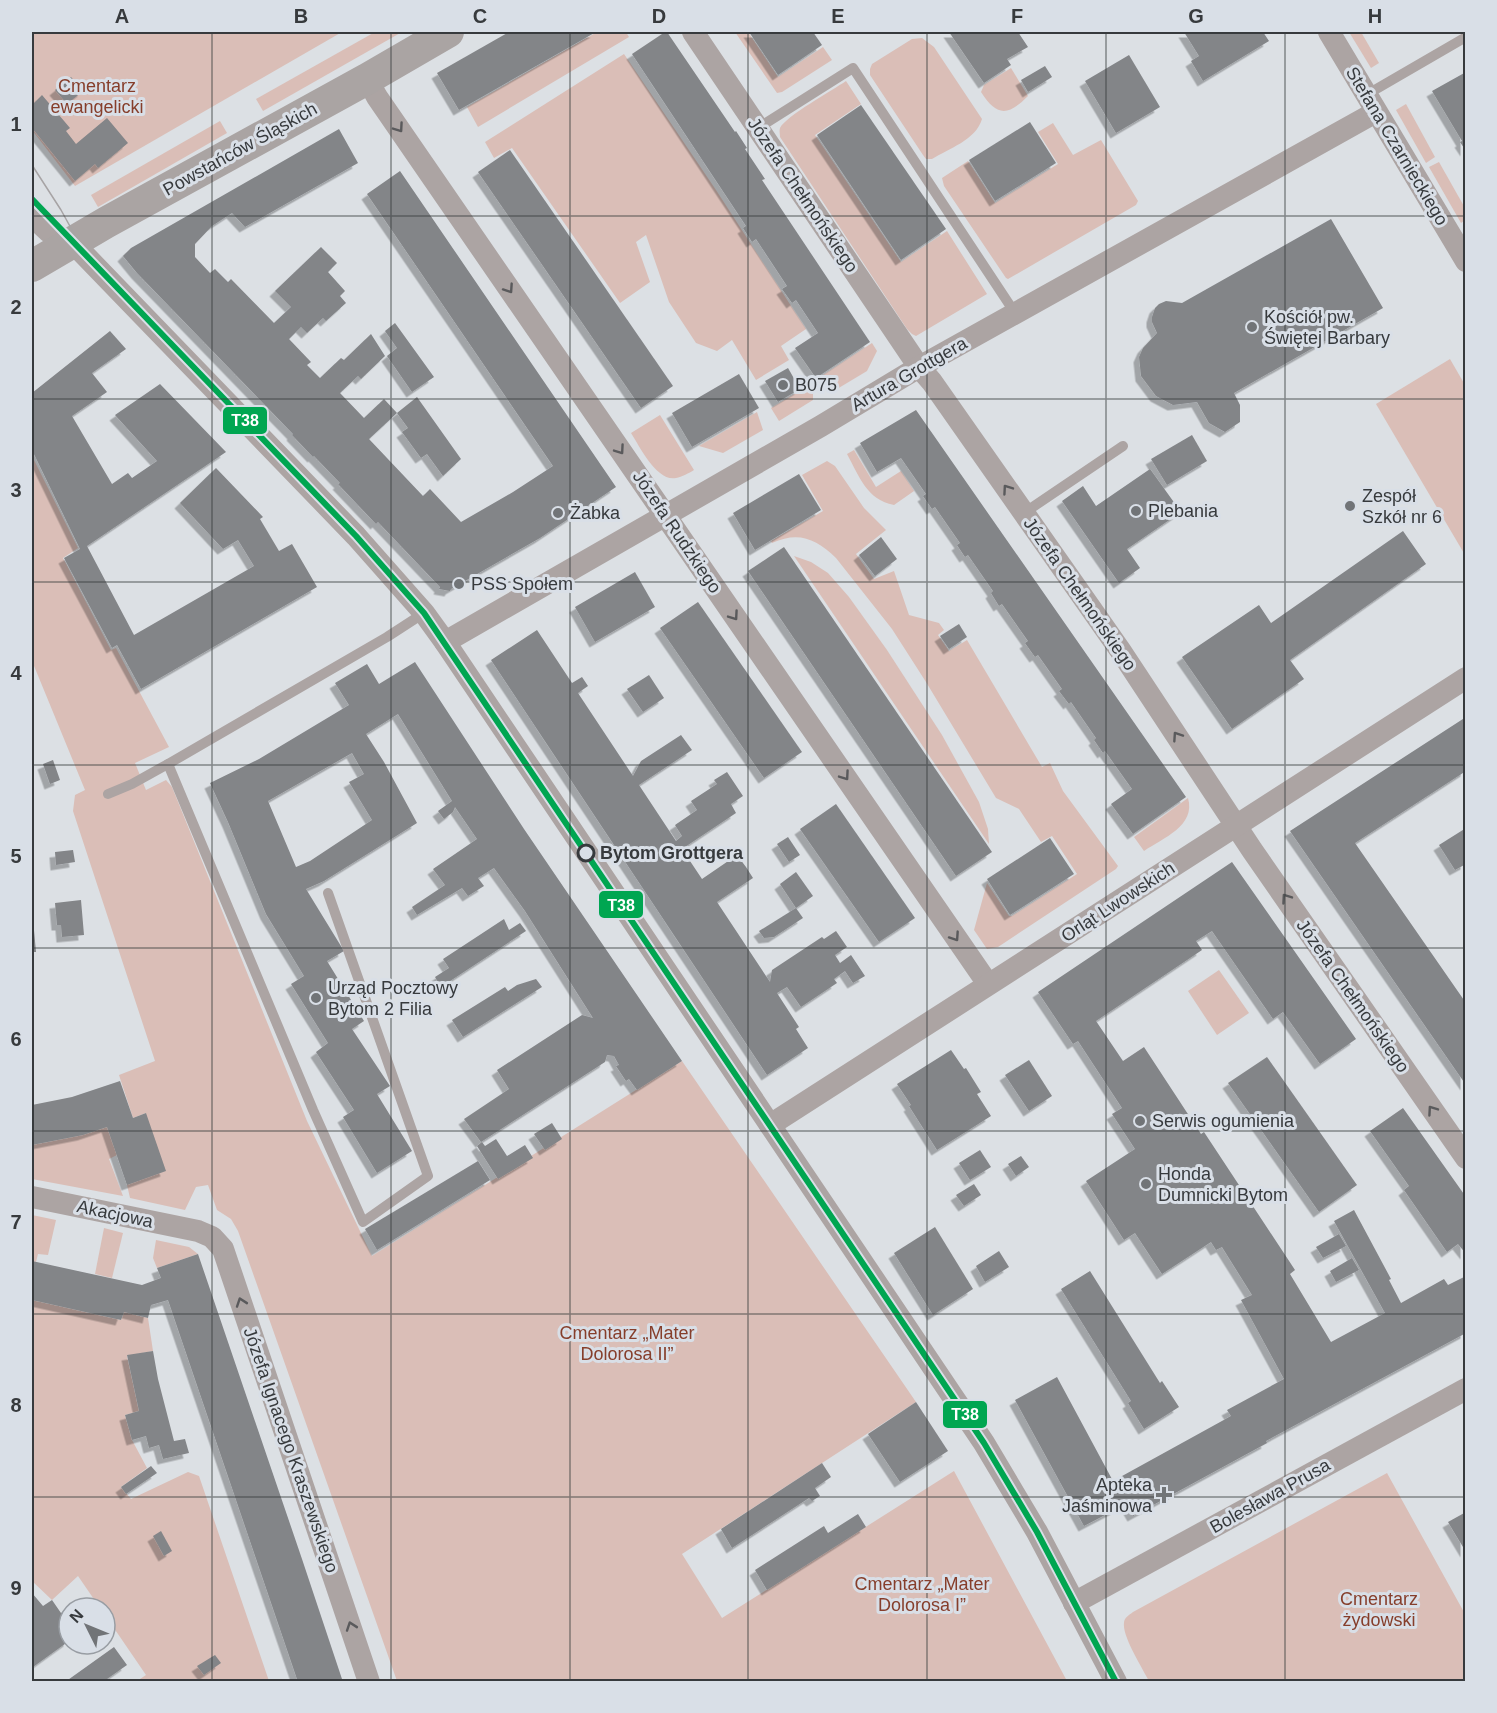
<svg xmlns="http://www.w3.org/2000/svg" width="1497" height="1713" font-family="Helvetica,sans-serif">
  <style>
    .green { fill: #dabeb7 }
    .building { fill: #838588; fill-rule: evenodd; filter: url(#shadow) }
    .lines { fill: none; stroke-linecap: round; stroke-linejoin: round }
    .lane { stroke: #aca4a3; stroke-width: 10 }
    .street { stroke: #aca4a3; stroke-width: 22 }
    .secondary { stroke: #aaa4a3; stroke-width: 32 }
    .tram { stroke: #a7a4a5; stroke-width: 1.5 }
    .tram-1-casing { stroke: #d9dfe7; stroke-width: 10 }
    .tram-1 { stroke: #00a651; stroke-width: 6 }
    .oneway { stroke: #5a5a5c }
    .grid { fill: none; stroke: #373a3d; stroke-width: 1.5; stroke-opacity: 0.55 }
    .poi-dot { fill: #717477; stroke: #d9dfe7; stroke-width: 2 }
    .stop-dot { fill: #d9dfe7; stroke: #373a3d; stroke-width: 3 }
    .labels { text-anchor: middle; stroke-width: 6; stroke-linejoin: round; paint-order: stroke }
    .park-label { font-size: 18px; fill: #863e2b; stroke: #d9dfe7 }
    .street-label { font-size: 18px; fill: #373a3d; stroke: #d9dfe7 }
    .poi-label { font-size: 18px; fill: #373a3d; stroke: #d9dfe7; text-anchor: start }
    .stop-label { font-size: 18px; font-weight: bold; fill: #373a3d; stroke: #d9dfe7; text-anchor: start }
    .line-badge { stroke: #d9dfe7; stroke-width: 2 }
    .badge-label { font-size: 16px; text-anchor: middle; font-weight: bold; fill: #fff }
    .neatline { fill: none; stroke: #373a3d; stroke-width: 2 }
    .grid-label { font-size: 20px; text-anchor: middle; font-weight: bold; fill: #373a3d }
  </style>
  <defs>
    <filter id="shadow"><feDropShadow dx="-5.5" dy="5.5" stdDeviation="0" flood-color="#0004"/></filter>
  </defs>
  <rect width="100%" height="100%" fill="#dce0e4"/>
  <g class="green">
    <polygon points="32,32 342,32 75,186 32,130"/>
    <polygon points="375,32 402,32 263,111 256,99"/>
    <polygon points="597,32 626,32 629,37 478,127 467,107"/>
    <polygon points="735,32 748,32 778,77 823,47 832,60 782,92 777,93"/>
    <polygon points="1349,32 1361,32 1379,63 1371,68"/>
    <path d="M922,38L934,47L982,119C976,140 948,149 932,159H926L923,155L870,75V69L872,64L912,39Z"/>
    <polygon points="624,54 716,190 806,329 781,346 789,360 756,380 732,340 717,351 696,343 669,302 646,235 636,242 650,282 620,303 512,148 494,158 485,142"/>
    <path d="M1011,68L1028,96C1008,116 997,117 981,92L984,85Z"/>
    <path d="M846,81L861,104L815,135L901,262L947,231L987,294L916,336L912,334L907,329L780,137C780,134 779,132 780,128C786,116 833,90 846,81Z"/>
    <polygon points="1406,104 1435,157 1426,163 1396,110"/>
    <polygon points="220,121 227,133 98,207 91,195"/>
    <polygon points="1053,123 1073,155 1101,140 1138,201 1136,205 1008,279 1006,278 944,186 942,178 968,161 995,203 1058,164 1038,132"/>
    <polygon points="1439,162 1465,208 1465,220 1461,223 1429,167"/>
    <polygon points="872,343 877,351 867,371 832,392 822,387 817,379"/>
    <polygon points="1450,359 1465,385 1465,555 1376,404"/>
    <polygon points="808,386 813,394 813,400 779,421 771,408"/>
    <polygon points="757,412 763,430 723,453 699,446"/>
    <path d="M660,415L694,470C689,473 682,477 676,478C657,482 640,447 631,433Z"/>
    <path d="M854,450L876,487L901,471L914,491L894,505C867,500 859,476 847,454Z"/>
    <polygon points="32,456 78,548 63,558 111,650 116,648 169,747 135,763 146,790 166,780 172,787 307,1121 372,1256 682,1061 916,1402 682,1554 722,1618 954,1471 1067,1681 397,1681 238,1231 231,1219 217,1210 208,1185 196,1187 185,1210 130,1198 127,1185 146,1113 133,1118 119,1075 155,1061 73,811 75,795 85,790 32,661"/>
    <path d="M827,461L835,466L864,508L886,530L856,554L874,579L894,571L909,615L939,623L944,630L938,635L949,651L967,640L1042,767L1050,763L1063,791L1118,866L1116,869L998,947L987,949L974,930L987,883L1009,916H1012L1077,874L1052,836L1041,842L1019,809L996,798L926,682L892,629L836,558C816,539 799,531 772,543L771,541L823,511L802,475Z"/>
    <polygon points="794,556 811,562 828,573 849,597 887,650 942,735 979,802 988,829 989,844"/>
    <path d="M1188,798C1196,826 1163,838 1144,851L1134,837Z"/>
    <polygon points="1219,970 1249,1013 1217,1035 1188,991"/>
    <polygon points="107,1127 117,1155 109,1159 123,1196 32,1179 32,1145 82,1135"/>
    <polygon points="32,1215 56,1220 48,1255 38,1254 36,1262 32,1261"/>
    <polygon points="104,1228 123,1233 112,1278 95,1274"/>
    <polygon points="156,1240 189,1247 198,1254 157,1268 153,1258"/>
    <polygon points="32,1300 121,1320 124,1312 148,1318 153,1351 127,1356 139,1411 125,1415 132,1440 147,1468 121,1487 131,1499 188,1472 199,1476 269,1681 137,1681 146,1675 105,1615 105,1608 100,1608 78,1576 52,1600 32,1581"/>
    <path d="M1387,1473L1465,1614V1681H1149C1143,1669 1122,1636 1124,1623C1124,1618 1129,1615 1133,1612Z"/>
  </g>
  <g class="building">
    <polygon points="509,32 596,32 459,110 437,73"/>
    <polygon points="665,32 667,32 735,132 736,131 747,148 745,149 765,179 762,180 870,342 816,378 795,348 818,333 796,300 792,303 782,289 787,286 756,239 752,242 743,228 746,226 632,54"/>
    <polygon points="749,32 813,32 822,45 778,75"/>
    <polygon points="949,32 1018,32 1028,47 1007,59 1011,65 984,83"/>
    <polygon points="1184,32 1263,32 1269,41 1203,81 1191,61 1199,56"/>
    <polygon points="1129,55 1160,107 1116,133 1085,81"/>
    <polygon points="1045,66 1052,77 1028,92 1021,80"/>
    <polygon points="1466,72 1466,151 1460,142 1462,141 1432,91"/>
    <polygon points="71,77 83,91 67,104 55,90"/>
    <polygon points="42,95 70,128 66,131 76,144 107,118 128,143 98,168 95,164 75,181 32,128 32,105"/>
    <polygon points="861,105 946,229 901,260 817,135"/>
    <polygon points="1030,122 1056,163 995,201 969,160"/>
    <polygon points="339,129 358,163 245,227 232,213 212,226 195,244 195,257 210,273 215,269 228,282 231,279 274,323 291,307 275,291 321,247 337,263 328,272 345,291 340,296 346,303 326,321 323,318 307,333 301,327 289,339 311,362 307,365 320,378 341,358 344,360 371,334 385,356 361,379 358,376 340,393 364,418 384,399 397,413 417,397 461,459 443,476 427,454 421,458 402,432 408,428 397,413 369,439 423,496 430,489 461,522 513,492 553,466 367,194 400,171 616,487 540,538 451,589 450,591 439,589 440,587 378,522 376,524 338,484 340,483 314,456 313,457 292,435 293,434 137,273 123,256 131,248"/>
    <polygon points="510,150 673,386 641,408 478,172"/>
    <polygon points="1331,219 1383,308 1234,393 1240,405 1240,422 1225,432 1209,423 1197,402 1173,405 1156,396 1141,376 1139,357 1143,348 1157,333 1152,322 1152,317 1155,308 1159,304 1166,301 1182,303"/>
    <polygon points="395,323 434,377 412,392 387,356 397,348 385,331"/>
    <polygon points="110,331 126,349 92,373 107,392 72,416 112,484 128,473 132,478 157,461 115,415 160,384 226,452 87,546 134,635 254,566 238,540 223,549 180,503 216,468 263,517 260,519 279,551 292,544 317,587 141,689 117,645 112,648 64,558 80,549 32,450 32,393"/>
    <polygon points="788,368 800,389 778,402 765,381"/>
    <polygon points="739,374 759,408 692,447 672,413"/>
    <polygon points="916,410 1186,797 1133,834 1111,804 1132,789 1105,751 1103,753 1094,740 1096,738 1071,702 1069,704 1059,691 1062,689 1038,655 1035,657 1025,643 1028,641 1002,604 999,606 991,593 993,591 968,555 965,557 957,545 960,543 935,507 932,509 923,496 926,494 901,458 877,472 860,443"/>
    <polygon points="1192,435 1207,461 1167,485 1151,459"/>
    <polygon points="1150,469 1181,512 1127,549 1140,568 1119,583 1062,501 1083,486 1096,506"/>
    <polygon points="799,474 821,510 755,550 733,513"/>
    <polygon points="1403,531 1426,564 1290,660 1304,679 1232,729 1182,657 1259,605 1271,623"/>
    <polygon points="881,537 897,559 875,576 859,555"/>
    <polygon points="784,547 992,852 956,876 748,571"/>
    <polygon points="635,572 655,607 595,642 575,607"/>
    <polygon points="698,602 802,752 764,778 660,628"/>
    <polygon points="959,624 967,637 949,649 940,636"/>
    <polygon points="537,630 572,683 582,677 588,686 578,693 633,776 641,761 681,735 692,750 639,785 676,841 682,836 675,825 697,810 691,801 717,784 714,780 727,772 743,796 731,804 736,813 682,849 702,879 737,855 746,867 753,878 717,902 770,982 772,970 822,937 824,939 836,931 847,947 835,955 840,963 851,955 865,976 853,983 845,971 834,979 837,983 801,1007 787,987 777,993 799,1027 796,1029 808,1048 767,1075 491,660"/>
    <path d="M415,662L524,829L682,1061L637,1090L629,1079L626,1081L616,1066L619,1065L614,1056L607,1055L605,1062L481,1142L464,1119L509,1089L497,1070L582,1015L593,1018L525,911L494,868L478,878L484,886L468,896L462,888L417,915L412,907L445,885L433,869L477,839L455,807L453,812L444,819L438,811L452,801L398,714L366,734L384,762L417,823L324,881L306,889L344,951L327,961L364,1021L352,1029L390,1086L377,1094L412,1151L377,1173L343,1117L354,1110L316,1052L328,1043L291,984L304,976L266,914L228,822L210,783L259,759L349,705L335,683L367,664L379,684ZM352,753L364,774L349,782L372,820L310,861L296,867L268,801Z"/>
    <polygon points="649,675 664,698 643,712 627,689"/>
    <polygon points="1466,717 1466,771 1355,843 1466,1003 1466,1085 1290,831"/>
    <polygon points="53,760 60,780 50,784 43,764"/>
    <polygon points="836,804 915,918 879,942 800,829"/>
    <polygon points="1466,828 1466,864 1455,870 1439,845"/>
    <polygon points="788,837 800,855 789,862 777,844"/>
    <polygon points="1050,838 1074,874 1010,915 987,879"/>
    <polygon points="73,850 75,862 56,865 55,852"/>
    <polygon points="1232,862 1356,1039 1320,1064 1283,1012 1273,1019 1212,931 1196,941 1202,950 1096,1021 1123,1061 1144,1047 1201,1134 1204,1132 1295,1270 1290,1274 1331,1342 1385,1313 1334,1221 1354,1210 1391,1279 1389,1280 1401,1303 1444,1279 1448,1285 1466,1276 1466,1333 1266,1441 1267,1443 1133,1516 1126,1504 1084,1526 1015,1400 1057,1377 1113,1481 1231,1416 1227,1410 1284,1379 1241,1300 1252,1295 1222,1247 1216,1250 1211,1242 1162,1274 1135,1233 1124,1240 1086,1181 1135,1149 1112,1114 1122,1108 1078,1041 1073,1044 1038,992"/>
    <polygon points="796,872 813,896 796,908 780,884"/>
    <polygon points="81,900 84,935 62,937 61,925 57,925 55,903"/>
    <polygon points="796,908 803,918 774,937 764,938 759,931"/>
    <polygon points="32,919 33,919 36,952 32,952"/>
    <polygon points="504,919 509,930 520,923 526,931 441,987 435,977 449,968 443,959"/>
    <polygon points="536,979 542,987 463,1037 452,1020 505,987 508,991 517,985"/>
    <polygon points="951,1050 964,1069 966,1068 981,1092 977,1094 991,1116 937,1150 909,1106 911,1105 897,1084"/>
    <polygon points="1267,1057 1357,1185 1319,1212 1228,1083"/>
    <polygon points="1029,1060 1052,1096 1029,1111 1005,1075"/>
    <polygon points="120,1081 133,1118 146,1113 166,1171 127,1185 107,1127 83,1135 32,1145 32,1105 72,1097"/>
    <polygon points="1403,1108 1466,1197 1466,1254 1458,1244 1447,1252 1404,1190 1409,1186 1370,1131"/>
    <polygon points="552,1123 562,1139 545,1150 534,1134"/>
    <polygon points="496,1139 507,1156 525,1145 533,1158 498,1179 477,1146 482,1142 485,1146"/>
    <polygon points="980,1150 991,1167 970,1180 959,1163"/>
    <polygon points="1021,1156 1029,1167 1016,1176 1008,1164"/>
    <polygon points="478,1161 490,1180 377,1250 365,1229"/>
    <polygon points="974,1184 981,1195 964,1206 956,1195"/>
    <polygon points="935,1227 973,1289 933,1315 894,1253"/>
    <polygon points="1339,1234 1346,1246 1323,1258 1316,1247"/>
    <polygon points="999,1251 1009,1267 985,1282 976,1266"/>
    <polygon points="198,1254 302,1559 343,1682 298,1682 168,1300 151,1305 148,1318 124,1312 121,1320 32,1300 32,1261 142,1285 161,1278 157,1268"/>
    <polygon points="1352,1258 1359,1270 1336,1282 1330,1271"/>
    <polygon points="1090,1271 1160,1383 1162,1381 1179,1407 1144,1429 1128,1403 1131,1401 1061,1289"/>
    <polygon points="153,1351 158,1379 174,1441 185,1439 189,1453 163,1459 159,1445 149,1448 146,1436 132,1440 125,1415 139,1411 127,1355"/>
    <polygon points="916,1402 948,1451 900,1482 868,1434"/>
    <polygon points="822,1463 831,1477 815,1488 820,1496 812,1501 809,1498 732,1548 721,1529"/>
    <polygon points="151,1466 157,1473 126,1494 121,1487"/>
    <polygon points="1466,1512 1466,1552 1448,1522"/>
    <polygon points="858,1514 866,1527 767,1590 755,1570 824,1526 828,1533"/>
    <polygon points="161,1531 172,1551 164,1556 153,1536"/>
    <polygon points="32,1593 43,1606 52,1600 61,1613 78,1601 83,1608 69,1608 69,1641 33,1667 32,1665"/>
    <polygon points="114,1647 127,1665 107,1679 109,1682 65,1682"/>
    <polygon points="215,1655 221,1663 204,1675 197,1666"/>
  </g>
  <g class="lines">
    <g class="lane">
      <polyline points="1366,95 1466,37"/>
      <polyline points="758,128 853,68 1015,313"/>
      <polyline points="1024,513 1123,446"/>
      <polyline points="168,764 313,1110 363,1222 428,1176 328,893"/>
      <polyline points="108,794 132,784 168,764 387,637 424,613"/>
    </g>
    <g class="street">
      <polyline points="693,32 919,367 932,382 1120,650 1252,850 1466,1158"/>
      <polyline points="1329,32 1466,261"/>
      <polyline points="367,79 377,97 988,984"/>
      <polyline points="32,216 49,232 73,243 356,536 424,613 445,642 984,1443 1037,1532 1116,1682"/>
      <polyline points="445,642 821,426 919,367 1376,112"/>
      <polyline points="770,1125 1466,678"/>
      <polyline points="32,1197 198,1231 212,1237 223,1249 369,1682"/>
      <polyline points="1074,1603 1466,1389"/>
    </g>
    <polyline class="secondary" points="32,266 107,222 367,79 448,32"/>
    <polyline class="tram" points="32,165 61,210 77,239 89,257 105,277"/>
    <defs>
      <polyline id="tram-1" points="32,199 356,536 424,613 984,1443 1037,1532 1116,1682"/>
    </defs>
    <use href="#tram-1" class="tram-1-casing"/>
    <use href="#tram-1" class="tram-1"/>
  </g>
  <defs><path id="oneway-chevron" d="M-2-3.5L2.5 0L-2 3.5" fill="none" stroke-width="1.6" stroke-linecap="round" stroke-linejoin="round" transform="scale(1.5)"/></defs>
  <g class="oneway">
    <use href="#oneway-chevron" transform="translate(399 128) rotate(55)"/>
    <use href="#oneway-chevron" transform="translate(509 289) rotate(56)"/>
    <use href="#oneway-chevron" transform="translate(620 450) rotate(55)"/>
    <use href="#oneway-chevron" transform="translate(1007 489) rotate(-125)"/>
    <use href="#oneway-chevron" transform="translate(734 616) rotate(55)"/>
    <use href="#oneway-chevron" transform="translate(1177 736) rotate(-124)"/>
    <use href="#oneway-chevron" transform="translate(845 776) rotate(55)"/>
    <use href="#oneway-chevron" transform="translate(1286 898) rotate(-125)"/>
    <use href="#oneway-chevron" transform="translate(955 937) rotate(56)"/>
    <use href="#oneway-chevron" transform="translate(1432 1110) rotate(-125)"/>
    <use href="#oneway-chevron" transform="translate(241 1302) rotate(-109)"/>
    <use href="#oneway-chevron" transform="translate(351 1626) rotate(-109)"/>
  </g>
  <path class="grid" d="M212,32V1682M391,32V1682M570,32V1682M748,32V1682M927,32V1682M1106,32V1682M1285,32V1682M32,216H1466M32,399H1466M32,582H1466M32,765H1466M32,948H1466M32,1131H1466M32,1314H1466M32,1497H1466"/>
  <g class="poi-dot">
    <circle cx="1252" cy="327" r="6"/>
    <circle cx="783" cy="385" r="6"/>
    <circle cx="1350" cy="506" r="6"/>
    <circle cx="1136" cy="511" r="6"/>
    <circle cx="558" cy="513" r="6"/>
    <circle cx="459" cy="584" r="6"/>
    <circle cx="316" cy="998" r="6"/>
    <circle cx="1140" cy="1121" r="6"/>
    <circle cx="1146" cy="1184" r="6"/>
    <path d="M1161 1486h6v6h6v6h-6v6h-6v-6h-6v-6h6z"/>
  </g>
  <circle class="stop-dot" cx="586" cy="853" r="8"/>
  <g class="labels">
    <g class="park-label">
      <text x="97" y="92">Cmentarz<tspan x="97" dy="21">ewangelicki</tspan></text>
      <text x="627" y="1339">Cmentarz „Mater<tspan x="627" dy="21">Dolorosa II”</tspan></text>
      <text x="922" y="1590">Cmentarz „Mater<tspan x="922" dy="21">Dolorosa I”</tspan></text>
      <text x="1379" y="1605">Cmentarz<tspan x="1379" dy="21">żydowski</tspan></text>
    </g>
    <g class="street-label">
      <text transform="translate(1397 146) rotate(59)" y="6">Stefana Czarnieckiego</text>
      <text transform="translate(240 149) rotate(-29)" y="6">Powstańców Śląskich</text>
      <text transform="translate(803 195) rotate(56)" y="6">Józefa Chełmońskiego</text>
      <text transform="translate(909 374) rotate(-30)" y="6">Artura Grottgera</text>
      <text transform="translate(677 532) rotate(56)" y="6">Józefa Rudzkiego</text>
      <text transform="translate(1080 594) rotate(55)" y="6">Józefa Chełmońskiego</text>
      <text transform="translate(1118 902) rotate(-33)" y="6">Orląt Lwowskich</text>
      <text transform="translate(1353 996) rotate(55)" y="6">Józefa Chełmońskiego</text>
      <text transform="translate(115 1214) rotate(12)" y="6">Akacjowa</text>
      <text transform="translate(291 1450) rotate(71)" y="6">Józefa Ignacego Kraszewskiego</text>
      <text transform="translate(1270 1496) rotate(-29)" y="6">Bolesława Prusa</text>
    </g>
    <g class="poi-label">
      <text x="1264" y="323">Kościół pw.<tspan x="1264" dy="21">Świętej Barbary</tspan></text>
      <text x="795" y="391">B075</text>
      <text x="1362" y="502">Zespół<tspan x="1362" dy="21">Szkół nr 6</tspan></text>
      <text x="1148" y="517">Plebania</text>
      <text x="570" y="519">Żabka</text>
      <text x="471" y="590">PSS Społem</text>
      <text x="328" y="994">Urząd Pocztowy<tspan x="328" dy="21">Bytom 2 Filia</tspan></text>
      <text x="1152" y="1127">Serwis ogumienia</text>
      <text x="1158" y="1180">Honda<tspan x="1158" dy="21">Dumnicki Bytom</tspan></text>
      <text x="1152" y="1491" text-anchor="end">Apteka<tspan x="1152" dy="21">Jaśminowa</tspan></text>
    </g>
    <g class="stop-label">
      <text x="600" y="859">Bytom Grottgera</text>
    </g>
  </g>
  <g class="line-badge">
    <rect x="222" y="406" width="46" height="29" rx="6" fill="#00a651"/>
    <rect x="598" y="890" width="46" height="29" rx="6" fill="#00a651"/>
    <rect x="942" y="1400" width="46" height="29" rx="6" fill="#00a651"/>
  </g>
  <g class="badge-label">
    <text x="245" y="426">T38</text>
    <text x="621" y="911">T38</text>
    <text x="965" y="1420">T38</text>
  </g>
  <rect width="1497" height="1713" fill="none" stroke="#d9dfe7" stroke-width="66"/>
  <g transform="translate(87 1626) rotate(313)"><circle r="28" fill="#d9dfe7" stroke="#989da3" stroke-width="1.5"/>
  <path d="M0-4.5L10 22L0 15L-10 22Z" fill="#717477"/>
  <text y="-9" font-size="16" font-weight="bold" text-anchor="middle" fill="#373a3d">N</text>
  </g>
  <rect x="33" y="33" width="1431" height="1647" class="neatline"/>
  <g class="grid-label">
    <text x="122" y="23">A</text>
    <text x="301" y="23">B</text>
    <text x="480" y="23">C</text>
    <text x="659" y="23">D</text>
    <text x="838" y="23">E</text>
    <text x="1017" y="23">F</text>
    <text x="1196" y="23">G</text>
    <text x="1375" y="23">H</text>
    <text x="16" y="131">1</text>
    <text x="16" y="314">2</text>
    <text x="16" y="497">3</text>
    <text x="16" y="680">4</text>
    <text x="16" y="863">5</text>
    <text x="16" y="1046">6</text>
    <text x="16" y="1229">7</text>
    <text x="16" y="1412">8</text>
    <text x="16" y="1595">9</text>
  </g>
</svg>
